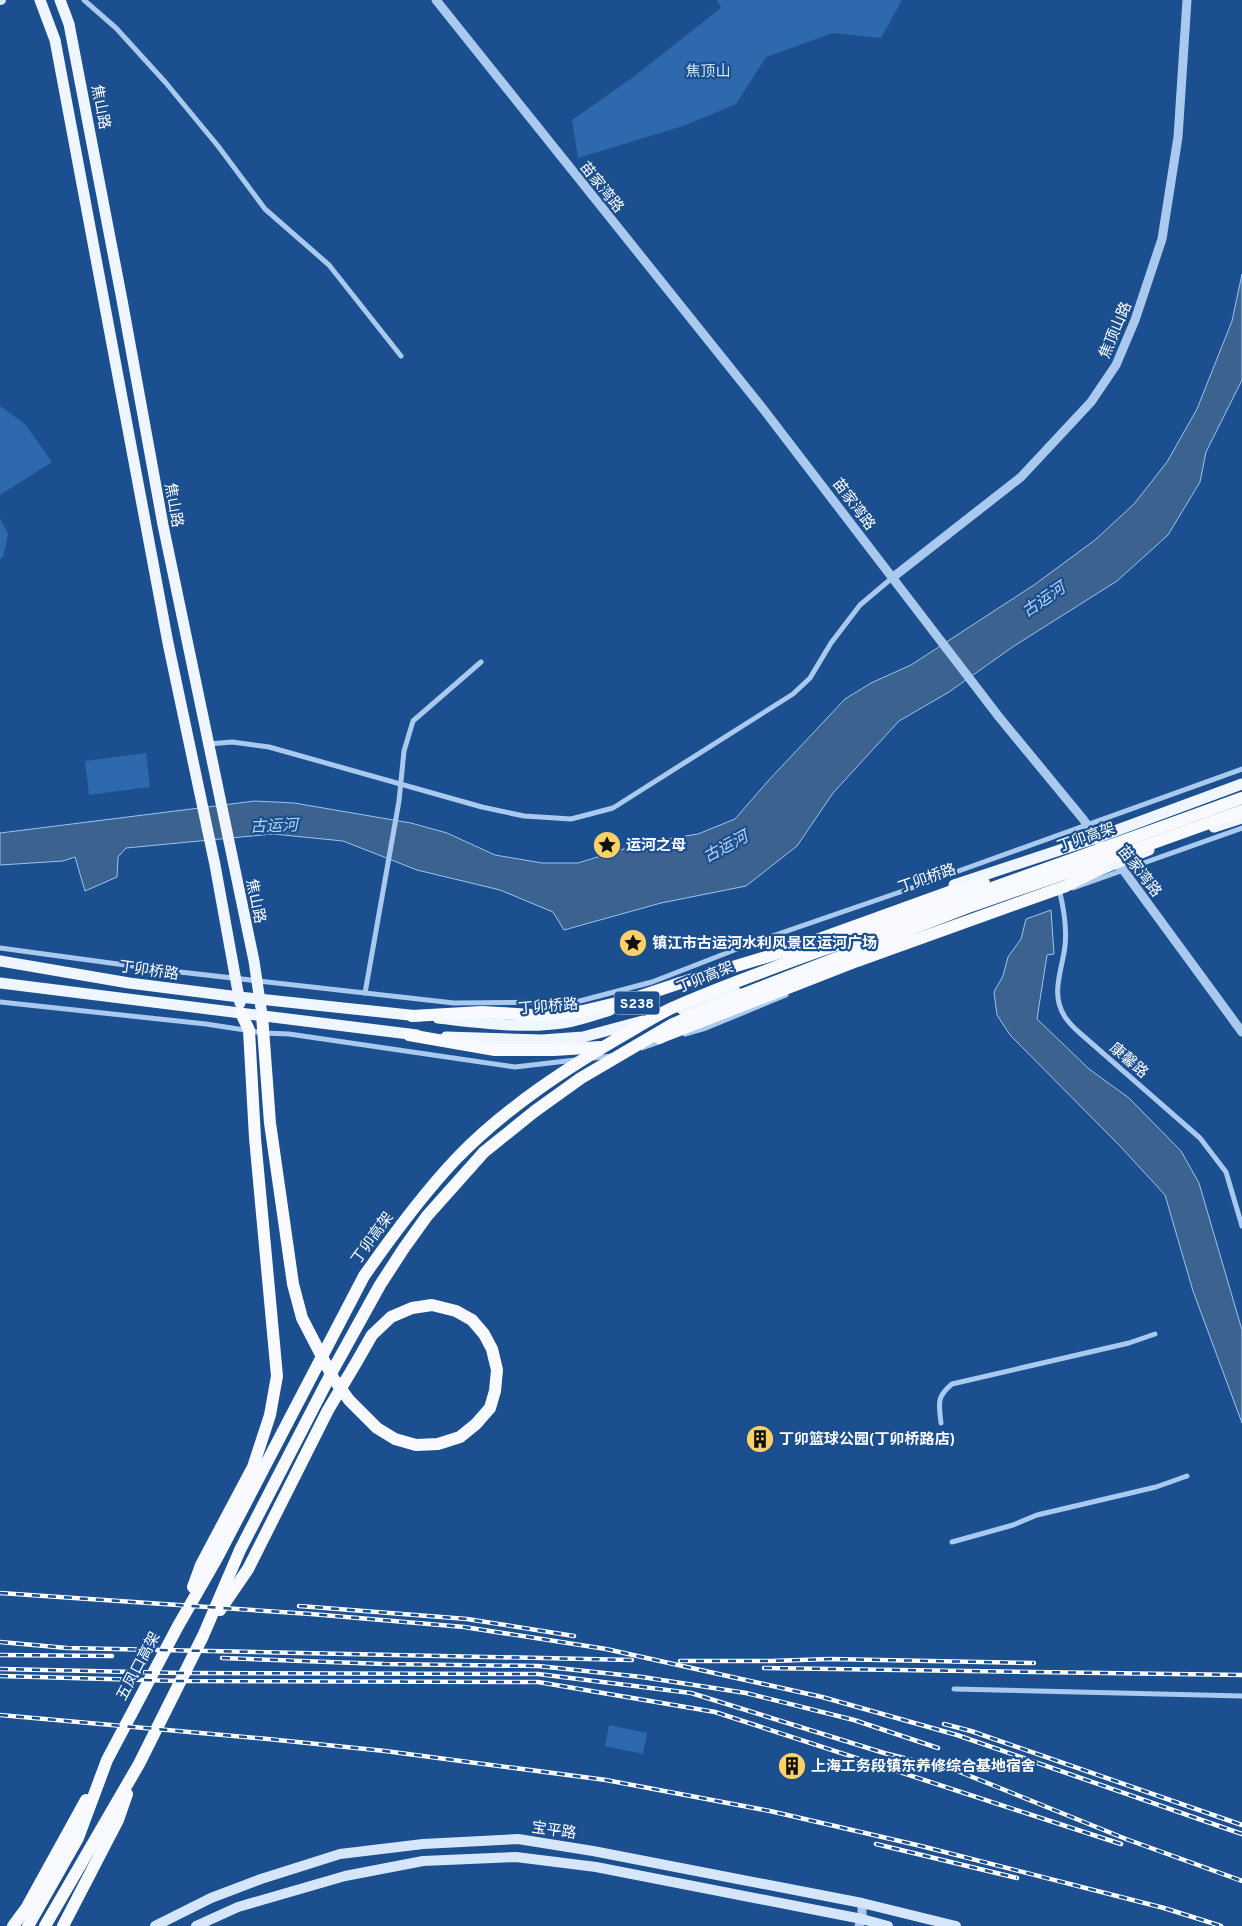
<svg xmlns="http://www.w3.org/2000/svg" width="1242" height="1926" font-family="Overpass,'Noto Sans SC',sans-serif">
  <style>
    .green { fill: #2e69ad }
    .water { fill: #3c6290; stroke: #9cc4f0 }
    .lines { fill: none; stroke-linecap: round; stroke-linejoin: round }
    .minor { stroke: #a9c9ee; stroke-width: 5 }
    .tertiary { stroke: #a9c9ee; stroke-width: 9 }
    .secondary { stroke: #d6e6fa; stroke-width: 10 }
    .primary { stroke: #f0f6ff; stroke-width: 11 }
    .trunk { stroke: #f8faff; stroke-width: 12 }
    .rail-casing { stroke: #fff; stroke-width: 4.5 }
    .rail { stroke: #1b4f8f; stroke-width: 2.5; stroke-dasharray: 8; stroke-linecap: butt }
    .labels { text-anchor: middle; stroke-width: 4.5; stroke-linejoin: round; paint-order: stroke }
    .shield { fill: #1b4f8f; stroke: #bbcadd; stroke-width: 1 }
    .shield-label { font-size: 14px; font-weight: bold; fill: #fff }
    .park-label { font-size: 15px; fill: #cfe3fa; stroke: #1b4f8f }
    .street-label { font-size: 15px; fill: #fff; stroke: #1b4f8f }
    .poi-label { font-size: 15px; font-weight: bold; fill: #fff; stroke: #1b4f8f; text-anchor: start }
    .water-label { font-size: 16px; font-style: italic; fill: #b5d3f5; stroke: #1b4f8f }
  </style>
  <rect width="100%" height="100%" fill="#1b4f8f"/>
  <g class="green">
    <polygon points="717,0 902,0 881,38 833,33 766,57 736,104 686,125 578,158 572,120 632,78 721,8"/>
    <polygon points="0,406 25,424 52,462 0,495"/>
    <polygon points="0,518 8,534 3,557 0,559"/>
    <polygon points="146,753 150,787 89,795 85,761"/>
    <polygon points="609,1725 647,1733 643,1754 605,1746"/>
  </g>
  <g class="water">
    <polygon points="1242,274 1242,380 1206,452 1200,482 1168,535 1117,581 1014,646 949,692 899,721 833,793 797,846 746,886 661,903 564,930 553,912 500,890 417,870 343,841 273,834 126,848 118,857 117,877 85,891 75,857 63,861 0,865 0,833 255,801 294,803 411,823 447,833 495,855 542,863 578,863 643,843 698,834 735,819 768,781 845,699 871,683 911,665 1034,585 1095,540 1134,504 1167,462 1197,409 1232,321"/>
    <polygon points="1051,910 1054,954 1047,955 1037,1019 1089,1069 1129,1098 1181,1151 1199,1183 1242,1330 1242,1423 1193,1291 1165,1195 1120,1146 1010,1035 997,1015 994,992 1003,976 1008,957 1021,939 1026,919"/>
  </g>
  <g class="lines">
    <g class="minor">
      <polyline points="84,0 116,28 166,83 218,146 265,209 329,265 401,356"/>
      <polyline points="209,744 232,742 269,747 482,807 524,816 571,819 613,808 793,694 810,678 831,643 860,605 892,578"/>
      <polyline points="1073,888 1242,828"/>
      <path d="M1060,893C1064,910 1067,928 1065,946C1062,971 1050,994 1065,1017C1069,1023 1075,1029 1081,1034L1200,1138L1226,1172L1242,1226"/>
      <polyline points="0,948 162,970 454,1003 576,1002 652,982 755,942 903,891 1242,769"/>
      <polyline points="365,993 399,801 404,751 413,721 481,662"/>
      <polyline points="0,1002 206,1024 264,1033 289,1034 515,1067 575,1060"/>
      <polyline points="685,1034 706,1028 786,995"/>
      <polyline points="642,1048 662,1041"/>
      <polyline points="593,1058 612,1056"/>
      <path d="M941,1423C939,1404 936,1397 952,1384L1129,1343L1155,1334"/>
      <polyline points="952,1542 1013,1525 1037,1515 1156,1487 1187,1476"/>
      <polyline points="954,1689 1242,1696"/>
    </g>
    <g class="tertiary">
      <polyline points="436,0 764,410 999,717 1083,819 1099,842"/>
      <polyline points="892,578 1021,477 1091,402 1116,365 1135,320 1162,239 1178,137 1187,0"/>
      <polyline points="1113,860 1124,871 1242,1032"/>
      <polyline points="859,1926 862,1919 862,1903"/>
    </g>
    <g class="secondary">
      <polyline points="0,0 1,0"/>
      <polyline points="155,1926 211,1898 261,1879 340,1854 423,1844 518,1839 593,1851 862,1903 956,1926"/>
      <polyline points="196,1926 238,1907 345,1876 423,1861 516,1857 596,1867 862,1919 888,1926"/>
    </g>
    <g class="primary">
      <polyline points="40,0 55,40 168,643 215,865 240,1003"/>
      <polyline points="60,0 69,24 122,300 163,525 254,961 262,1015"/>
      <polyline points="1214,827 1242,818"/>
      <polyline points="1090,874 1149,850"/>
      <polyline points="954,885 1096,838 1242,784"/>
      <polyline points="0,961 129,983 239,997 419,1016"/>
      <polyline points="0,983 417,1035"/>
      <polyline points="682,1009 736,992"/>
      <path d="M438,1018C481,1023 529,1030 573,1021C585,1018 598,1014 610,1010"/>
      <polyline points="446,1037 542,1040 583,1037 643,1021"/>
    </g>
    <g class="trunk">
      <polyline points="412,1016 482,1012 534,1015 583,1011 629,1000 680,983 789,950 955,890 984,883"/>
      <polyline points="409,1035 495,1050 554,1050 600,1047"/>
      <polyline points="659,1038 857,961 1066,886 1098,870"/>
      <polyline points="193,1587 201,1565 253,1467 270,1415 277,1376 255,1138 249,1030 241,1013"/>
      <polyline points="220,1610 248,1569 328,1410 356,1363 372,1335 391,1317 412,1308 432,1305 456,1311 472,1320 484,1334 492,1349 497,1370 495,1391 490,1408 476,1424 460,1437 438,1444 416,1445 395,1439 377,1428 349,1400 333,1378 302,1318 293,1284 270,1123 262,1015"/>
      <polyline points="13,1926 27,1907 86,1800"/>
      <path d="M28,1926L78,1838L107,1760L178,1626L217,1558L364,1276C392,1236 422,1195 456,1159C505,1108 568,1067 629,1032C645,1023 661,1012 679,1005C743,977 810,955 875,931C997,885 1120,843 1242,798"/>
      <polyline points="45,1926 139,1764 203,1636 240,1550 334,1368 380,1285 404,1248 427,1216 484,1152 535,1111 581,1078 673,1024 736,997 971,906 1139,848 1242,811"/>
      <polyline points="63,1926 118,1820 127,1794"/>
    </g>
    <defs>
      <g id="rail">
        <polyline points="0,1593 311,1614 464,1627 606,1649 822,1697 957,1735 1242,1834"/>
        <polyline points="299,1606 467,1619 574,1636"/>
        <polyline points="0,1642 67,1648 632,1660"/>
        <polyline points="0,1655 112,1656"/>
        <polyline points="222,1658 384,1664 538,1666 642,1677 746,1693 854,1720 938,1748"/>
        <polyline points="680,1661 771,1661 830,1659 1034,1663"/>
        <polyline points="764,1668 1242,1675"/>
        <polyline points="0,1669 180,1673 538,1674 691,1693 884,1753 960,1772 1126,1839 1242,1881"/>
        <polyline points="0,1676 180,1681 538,1682 715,1712 1121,1844"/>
        <polyline points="0,1715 268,1739 385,1751 606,1780 770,1811 921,1846 1164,1908 1221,1926"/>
        <polyline points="944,1724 971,1731 1242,1825"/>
        <polyline points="876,1844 1017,1878"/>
      </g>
    </defs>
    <use href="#rail" class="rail-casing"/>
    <use href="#rail" class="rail"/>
  </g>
  <defs>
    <symbol id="sight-disc" viewBox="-11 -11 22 22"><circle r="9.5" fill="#ffd166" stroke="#1b4f8f"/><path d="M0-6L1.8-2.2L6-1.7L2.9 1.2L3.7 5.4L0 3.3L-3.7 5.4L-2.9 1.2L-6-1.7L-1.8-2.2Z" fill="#111"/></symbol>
    <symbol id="building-disc" viewBox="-11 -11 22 22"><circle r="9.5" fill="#ffd166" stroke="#1b4f8f"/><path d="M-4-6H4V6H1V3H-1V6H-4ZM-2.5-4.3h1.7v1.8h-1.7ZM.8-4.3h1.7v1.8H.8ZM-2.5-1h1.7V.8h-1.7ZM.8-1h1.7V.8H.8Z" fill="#111"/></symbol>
  </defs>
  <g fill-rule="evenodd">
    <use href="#sight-disc" x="591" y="829" width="32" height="32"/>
    <use href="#sight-disc" x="617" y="927" width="32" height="32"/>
    <use href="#building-disc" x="744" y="1423" width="32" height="32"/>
    <use href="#building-disc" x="776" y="1750" width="32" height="32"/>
  </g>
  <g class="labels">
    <rect class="shield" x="614.5" y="991.5" width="45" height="23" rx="4"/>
    <g class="shield-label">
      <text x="637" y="1008">S238</text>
    </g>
    <g class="park-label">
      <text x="708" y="76">焦顶山</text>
    </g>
    <g class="street-label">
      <text transform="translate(101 107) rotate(79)" y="5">焦山路</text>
      <text transform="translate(602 187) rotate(51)" y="5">苗家湾路</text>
      <text transform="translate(1115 330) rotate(-67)" y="5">焦顶山路</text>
      <text transform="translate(854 504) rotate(53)" y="5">苗家湾路</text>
      <text transform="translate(174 505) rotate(80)" y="5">焦山路</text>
      <text transform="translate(1086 837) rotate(-19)" y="5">丁卯高架</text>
      <text transform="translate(1140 871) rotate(52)" y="5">苗家湾路</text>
      <text transform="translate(927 878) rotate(-19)" y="5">丁卯桥路</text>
      <text transform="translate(256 901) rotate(78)" y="5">焦山路</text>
      <text transform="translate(149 970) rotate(8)" y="5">丁卯桥路</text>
      <text transform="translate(705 977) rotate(-22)" y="5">丁卯高架</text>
      <text transform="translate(548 1006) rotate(-5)" y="5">丁卯桥路</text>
      <text transform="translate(1129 1060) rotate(41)" y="5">康馨路</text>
      <text transform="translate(372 1238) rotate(-54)" y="5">丁卯高架</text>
      <text transform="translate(138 1666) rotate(-62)" y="5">五凤口高架</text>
      <text transform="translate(554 1830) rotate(8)" y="5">宝平路</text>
    </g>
    <g class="poi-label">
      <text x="626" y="850">运河之母</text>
      <text x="652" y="948">镇江市古运河水利风景区运河广场</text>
      <text x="779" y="1444">丁卯篮球公园(丁卯桥路店)</text>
      <text x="811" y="1771">上海工务段镇东养修综合基地宿舍</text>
    </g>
    <g class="water-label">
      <text transform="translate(1043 599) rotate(-34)" y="6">古运河</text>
      <text transform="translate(274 825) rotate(-2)" y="6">古运河</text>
      <text transform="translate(725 846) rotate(-28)" y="6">古运河</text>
    </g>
  </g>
</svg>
